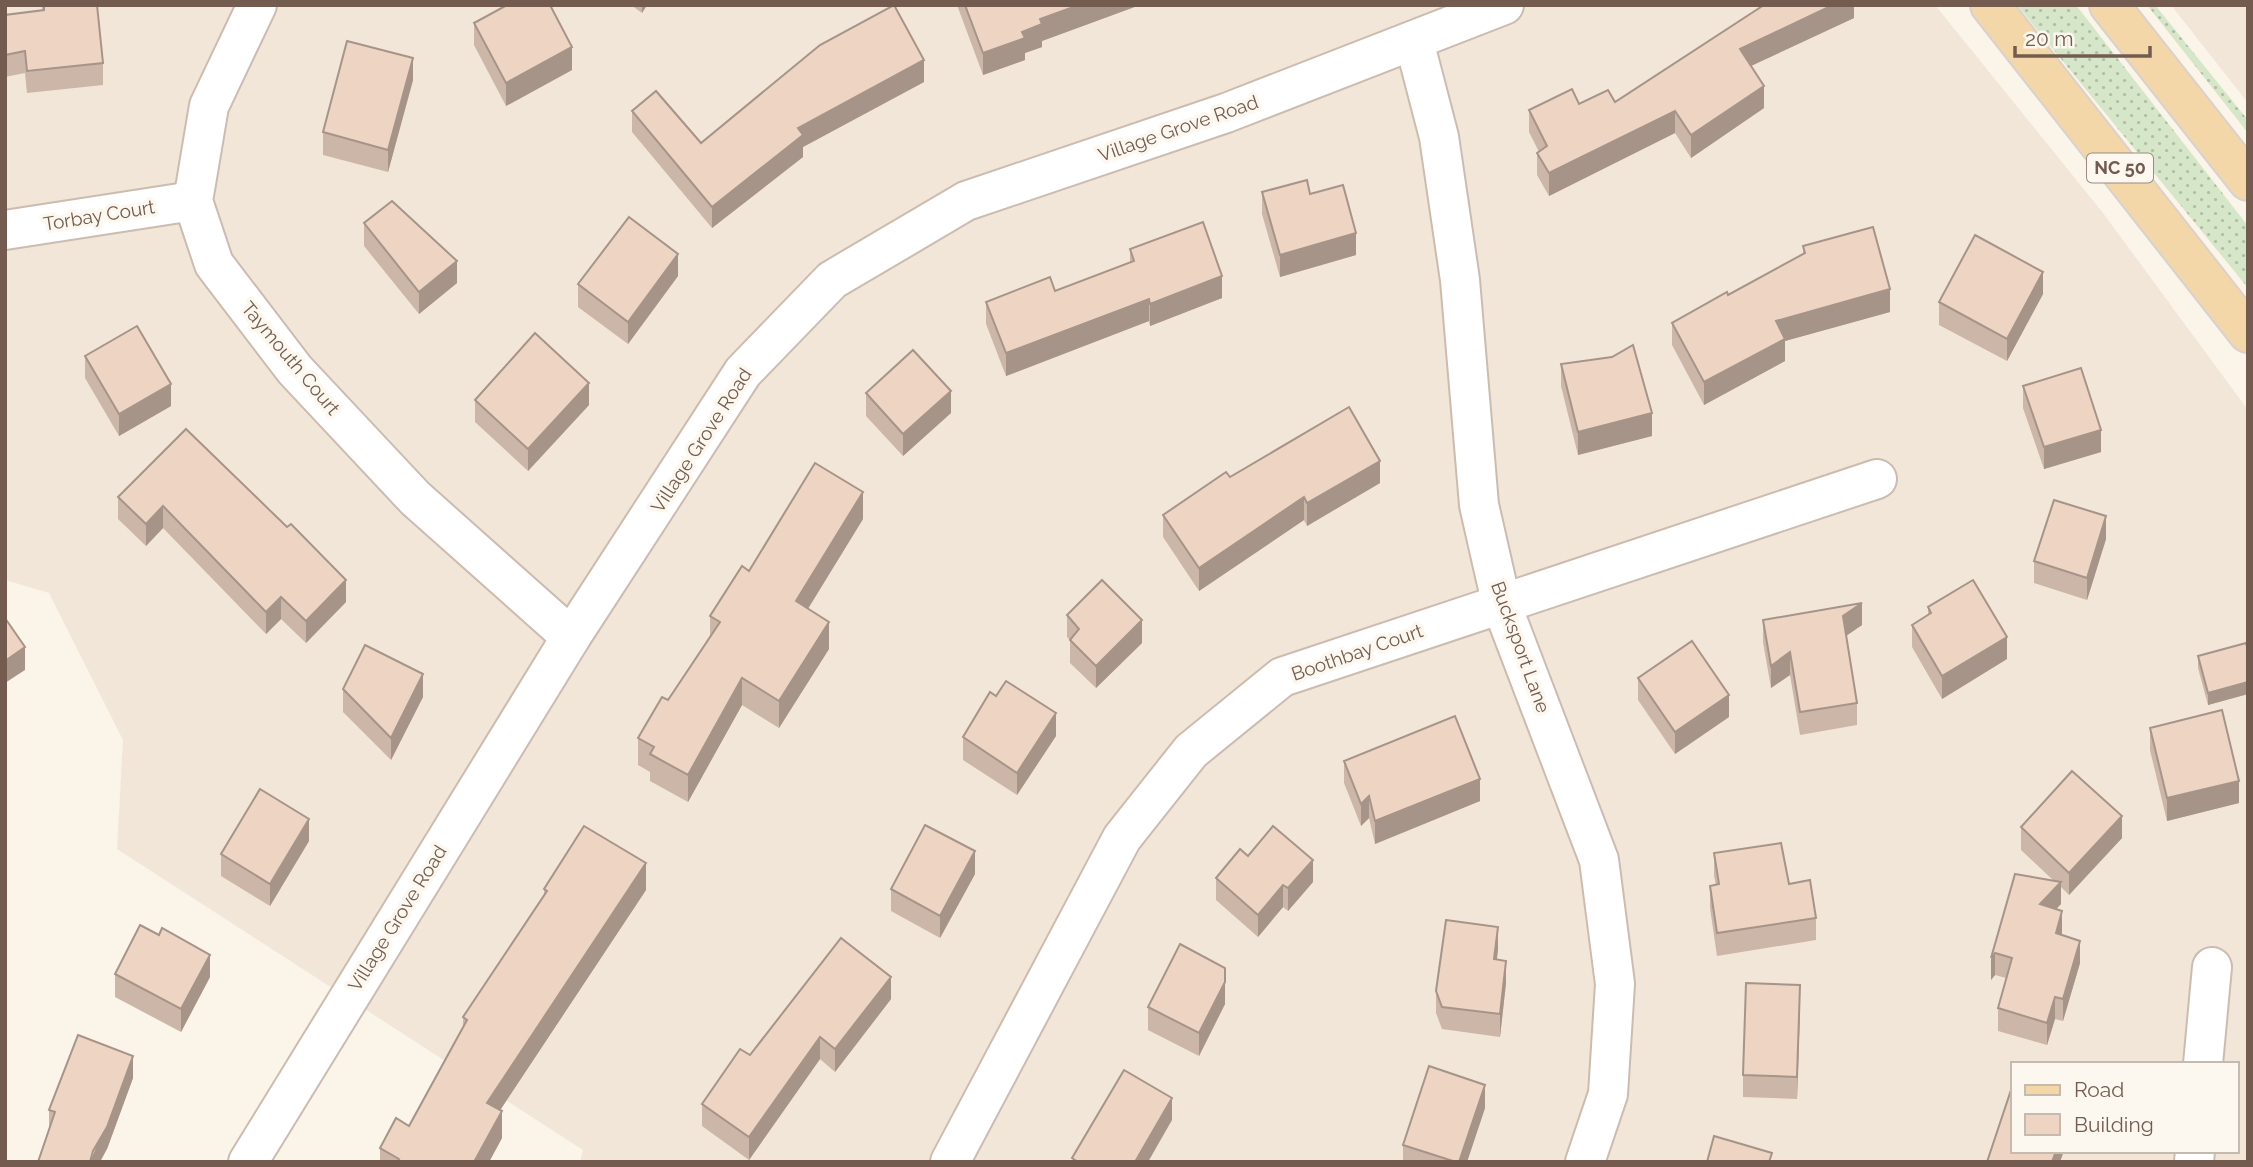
<svg xmlns="http://www.w3.org/2000/svg" width="2253" height="1167" font-family="Raleway,sans-serif">
  <style>
    .residential { fill: #f2e6d8; fill-rule: evenodd }
    .grass { fill: url(#grass-dots) }
    .lines { fill: none; stroke-linecap: round; stroke-linejoin: round }
    .minor-casing { stroke: #ccbcb0; stroke-width: 42 }
    .primary-casing { stroke: #d8d1ce; stroke-width: 42 }
    .minor { stroke: #fff; stroke-width: 38 }
    .primary { stroke: #f3d7a8; stroke-width: 38 }
    .wall { fill: #ccb6a8 }
    .shaded-wall { fill: #a69488 }
    .building { fill: #edd4c3; stroke: #a69488; stroke-width: 2 }
    .labels { text-anchor: middle; stroke-width: 7; stroke-linejoin: round; paint-order: stroke }
    .shield { fill: #fdf8ef; stroke: #9c8b7f; stroke-width: 2 }
    .shield-label { font-size: 18px; font-weight: bold; fill: #735c4f }
    .street-label { font-size: 19px; fill: #735c4f; stroke: #fdf8ef }
  </style>
  <defs>
    <pattern id="grass-dots" width="8" height="8" patternUnits="userSpaceOnUse" patternTransform="scale(1.75)"><rect width="8" height="8" fill="#d5e7c8"/><path d="M2 2h.1M6 6h.1" fill="none" stroke="#b1bea5" stroke-width="1.8" stroke-linecap="round"/></pattern>
  </defs>
  <rect width="100%" height="100%" fill="#fbf4e9"/>
  <g class="residential">
    <path d="M5,5H1935L2103,213L2248,410V1162H580L583,1150L117,849L123,740L49,593L5,580ZM2013,1064H2237V1151H2013Z"/>
    <polygon points="2171,5 2248,5 2248,103"/>
  </g>
  <g class="grass">
    <polygon points="2017,5 2076,5 2248,226 2248,288"/>
    <polygon points="2147,5 2155,5 2243,114 2248,120 2248,133"/>
  </g>
  <g class="lines">
    <defs>
      <g id="minor">
        <polyline points="257,5 209,106 193,201 214,264 295,370 415,498 571,637"/>
        <polyline points="1414,41 1439,137 1460,280 1479,505 1502,606 1599,860 1615,984 1608,1094 1585,1162"/>
        <polyline points="5,230 193,201"/>
        <polyline points="2203,1064 2212,967"/>
        <polyline points="248,1162 571,637 743,372 832,280 966,201 1226,113 1504,5"/>
        <polyline points="950,1162 1122,838 1191,751 1282,677 1877,479"/>
        <polyline points="2194,1162 2195,1151"/>
      </g>
      <g id="primary">
        <polyline points="1990,5 2248,333"/>
        <polyline points="2109,5 2248,181"/>
      </g>
    </defs>
    <use href="#minor" class="minor-casing"/>
    <use href="#primary" class="primary-casing"/>
    <use href="#minor" class="minor"/>
    <use href="#primary" class="primary"/>
  </g>
  <g class="wall">
    <polygon points="42,5 97,5 103,63 103,85 27,93 25,73 5,77 5,15 42,10"/>
    <polygon points="631,5 647,5 642,13"/>
    <polygon points="957,5 1140,5 1042,41 1042,47 1025,53 1025,60 983,75"/>
    <polygon points="1854,5 1854,18 1751,66 1764,108 1691,158 1675,133 1549,196 1537,175 1537,153 1539,152 1529,132 1529,110 1579,104 1615,102"/>
    <polygon points="474,23 572,70 506,106 474,45"/>
    <polygon points="413,80 388,172 323,155 323,132"/>
    <polygon points="924,82 803,147 803,157 712,228 632,132 632,111 701,143"/>
    <polygon points="1262,192 1310,194 1356,255 1280,277 1262,214"/>
    <polygon points="364,223 457,283 419,314 364,246"/>
    <polygon points="1803,246 1890,312 1785,341 1785,361 1704,405 1672,345 1672,323 1728,295 1803,254"/>
    <polygon points="1130,249 1222,298 1150,326 1149,321 1006,376 986,324 986,302 1055,291 1130,262"/>
    <polygon points="678,276 628,344 578,307 578,284"/>
    <polygon points="2043,294 2007,361 1939,325 1939,302"/>
    <polygon points="85,356 171,406 119,436 85,378"/>
    <polygon points="1612,357 1652,436 1578,455 1561,386 1561,364"/>
    <polygon points="2023,386 2101,452 2044,469 2023,408"/>
    <polygon points="866,393 951,413 903,456 866,416"/>
    <polygon points="475,400 589,405 528,471 475,422"/>
    <polygon points="186,429 346,602 306,643 281,619 266,634 163,528 146,546 118,519 118,497"/>
    <polygon points="1230,477 1380,483 1307,526 1304,520 1199,591 1163,537 1163,515"/>
    <polygon points="863,519 808,609 829,649 779,728 742,705 688,802 650,781 650,772 638,765 638,738 668,700 710,637 710,616 749,571"/>
    <polygon points="2106,539 2087,600 2034,583 2034,561"/>
    <polygon points="1928,607 2007,659 1942,699 1912,647 1912,625 1928,615"/>
    <polygon points="1067,615 1142,643 1096,688 1070,663 1070,640 1067,637"/>
    <polygon points="1763,620 1862,625 1846,636 1857,703 1857,725 1800,735 1790,675 1771,688 1763,642"/>
    <polygon points="2248,650 2248,694 2208,705 2198,668 2198,656"/>
    <polygon points="1638,678 1729,717 1675,754 1638,700"/>
    <polygon points="343,689 423,697 391,760 343,712"/>
    <polygon points="2150,728 2239,803 2167,821 2150,750"/>
    <polygon points="1056,736 1017,795 963,760 963,737"/>
    <polygon points="1344,761 1480,801 1375,844 1369,818 1361,826 1344,783"/>
    <polygon points="2021,827 2122,838 2069,895 2061,887 2061,904 2056,909 2062,933 2062,935 2080,963 2063,1021 2055,1019 2047,1045 1998,1031 1998,1008 2006,978 1995,975 1991,980 1991,958 2054,881 2021,850"/>
    <polygon points="309,841 270,906 221,876 221,854"/>
    <polygon points="1714,853 1789,884 1816,918 1816,940 1717,956 1710,908 1710,886 1716,885 1714,876"/>
    <polygon points="1248,856 1313,882 1288,911 1283,907 1258,937 1216,900 1216,878"/>
    <polygon points="975,874 940,938 891,911 891,889"/>
    <polygon points="544,889 646,890 500,1110 502,1138 489,1162 380,1162 380,1148 409,1126 463,1027 463,1017 544,894"/>
    <polygon points="1498,949 1497,960 1506,983 1500,1037 1442,1029 1436,1013 1436,991"/>
    <polygon points="115,974 210,977 181,1032 115,997"/>
    <polygon points="891,999 835,1072 820,1059 749,1160 702,1126 702,1104 750,1055"/>
    <polygon points="1225,1004 1199,1056 1148,1030 1148,1007"/>
    <polygon points="1800,1008 1797,1099 1743,1097 1743,1075"/>
    <polygon points="133,1078 107,1149 49,1129 49,1110"/>
    <polygon points="1485,1108 1467,1162 1403,1162 1403,1145"/>
  </g>
  <g class="shaded-wall">
    <polygon points="642,5 647,5 642,13"/>
    <polygon points="1079,5 1140,5 1042,41 1042,47 1025,53 1025,60 983,75 983,53 1022,32 1040,19"/>
    <polygon points="1833,5 1854,5 1854,18 1740,71 1740,49"/>
    <polygon points="572,47 572,70 506,106 506,83"/>
    <polygon points="413,58 413,80 388,172 388,150"/>
    <polygon points="924,60 924,82 803,147 803,157 712,228 712,207 798,128"/>
    <polygon points="1764,86 1764,108 1691,158 1691,135"/>
    <polygon points="1675,111 1675,133 1549,196 1549,173"/>
    <polygon points="1356,233 1356,255 1280,277 1280,255"/>
    <polygon points="678,254 678,276 628,344 628,322"/>
    <polygon points="457,261 457,283 419,314 419,292"/>
    <polygon points="2043,272 2043,294 2007,361 2007,339"/>
    <polygon points="1222,276 1222,298 1150,326 1150,304"/>
    <polygon points="1890,289 1890,312 1785,341 1785,361 1704,405 1704,382 1776,321"/>
    <polygon points="1149,299 1149,321 1006,376 1006,353"/>
    <polygon points="589,383 589,405 528,471 528,449"/>
    <polygon points="171,384 171,406 119,436 119,414"/>
    <polygon points="951,391 951,413 903,456 903,434"/>
    <polygon points="1652,413 1652,436 1578,455 1578,432"/>
    <polygon points="2101,430 2101,452 2044,469 2044,447"/>
    <polygon points="1380,461 1380,483 1307,526 1307,503"/>
    <polygon points="863,492 863,519 796,628 796,601"/>
    <polygon points="1304,497 1304,520 1199,591 1199,568"/>
    <polygon points="163,506 163,528 146,546 146,524"/>
    <polygon points="2106,516 2106,539 2087,600 2087,578"/>
    <polygon points="346,580 346,602 306,643 306,621"/>
    <polygon points="281,597 281,619 266,634 266,612"/>
    <polygon points="1862,603 1862,625 1843,638 1843,616"/>
    <polygon points="1142,620 1142,643 1096,688 1096,666"/>
    <polygon points="829,622 829,649 779,728 779,701"/>
    <polygon points="2007,637 2007,659 1942,699 1942,676"/>
    <polygon points="25,647 25,670 5,683 5,661"/>
    <polygon points="1790,652 1790,675 1771,688 1771,666"/>
    <polygon points="423,674 423,697 391,760 391,738"/>
    <polygon points="742,678 742,705 688,802 688,775"/>
    <polygon points="2248,682 2248,694 2208,705 2208,693"/>
    <polygon points="1729,695 1729,717 1675,754 1675,732"/>
    <polygon points="1056,713 1056,736 1017,795 1017,773"/>
    <polygon points="1480,779 1480,801 1375,844 1375,821"/>
    <polygon points="2239,781 2239,803 2167,821 2167,798"/>
    <polygon points="1369,796 1369,818 1361,826 1361,804"/>
    <polygon points="2122,816 2122,838 2069,895 2069,873"/>
    <polygon points="309,819 309,841 270,906 270,884"/>
    <polygon points="975,851 975,874 940,938 940,916"/>
    <polygon points="1313,860 1313,882 1288,911 1288,888"/>
    <polygon points="646,863 646,890 487,1130 487,1103"/>
    <polygon points="2061,882 2061,904 2040,926 2040,904"/>
    <polygon points="1283,885 1283,907 1258,937 1258,915"/>
    <polygon points="2062,911 2062,933 2056,956 2056,933"/>
    <polygon points="1498,927 1498,949 1494,981 1494,959"/>
    <polygon points="2080,941 2080,963 2063,1021 2063,999"/>
    <polygon points="1995,953 1995,975 1991,980 1991,958"/>
    <polygon points="210,955 210,977 181,1032 181,1009"/>
    <polygon points="1506,961 1506,983 1500,1037 1500,1014"/>
    <polygon points="891,977 891,999 835,1072 835,1049"/>
    <polygon points="1225,982 1225,1004 1199,1056 1199,1033"/>
    <polygon points="1800,985 1800,1008 1797,1099 1797,1077"/>
    <polygon points="2055,997 2055,1019 2047,1045 2047,1023"/>
    <polygon points="820,1037 820,1059 749,1160 749,1137"/>
    <polygon points="133,1056 133,1078 107,1149 100,1162 90,1162"/>
    <polygon points="1485,1085 1485,1108 1467,1162 1459,1162"/>
    <polygon points="1172,1098 1172,1120 1148,1162 1135,1162"/>
    <polygon points="502,1111 502,1138 489,1162 474,1162"/>
    <polygon points="2056,1151 2064,1151 2060,1162 2052,1162"/>
  </g>
  <g class="building">
    <polygon points="44,5 97,5 103,63 27,71 25,51 5,55 5,15 44,10"/>
    <polygon points="507,5 550,5 572,47 506,83 474,23"/>
    <polygon points="894,5 924,60 798,128 803,135 712,207 632,111 656,91 701,143 820,45"/>
    <polygon points="965,5 1079,5 1040,19 1042,24 1022,32 1025,38 983,53"/>
    <polygon points="1764,5 1833,5 1740,49 1764,86 1691,135 1675,111 1549,173 1537,153 1547,146 1529,110 1572,89 1579,104 1608,90 1615,102"/>
    <polygon points="347,41 413,58 388,150 323,132"/>
    <polygon points="1307,180 1310,194 1343,185 1356,233 1280,255 1262,192"/>
    <polygon points="392,201 457,261 419,292 364,223"/>
    <polygon points="629,217 678,254 628,322 578,284"/>
    <polygon points="1203,222 1222,276 1150,304 1149,299 1006,353 986,302 1050,277 1055,291 1134,261 1130,249"/>
    <polygon points="1873,227 1890,289 1776,321 1785,339 1704,382 1672,323 1727,292 1728,295 1805,253 1803,246"/>
    <polygon points="1975,235 2043,272 2007,339 1939,302"/>
    <polygon points="137,326 171,384 119,414 85,356"/>
    <polygon points="535,333 589,383 528,449 475,400"/>
    <polygon points="1633,345 1652,413 1578,432 1561,364 1612,357"/>
    <polygon points="913,350 951,391 903,434 866,393"/>
    <polygon points="2081,368 2101,430 2044,447 2023,386"/>
    <polygon points="1349,407 1380,461 1307,503 1304,497 1199,568 1163,515 1226,472 1230,477"/>
    <polygon points="186,429 287,527 291,524 346,580 306,621 281,597 266,612 163,506 146,524 118,497"/>
    <polygon points="815,463 863,492 796,601 829,622 779,701 742,678 688,775 650,754 654,747 638,738 662,697 668,700 720,622 710,616 742,566 749,571"/>
    <polygon points="2054,500 2106,516 2087,578 2034,561"/>
    <polygon points="1102,580 1142,620 1096,666 1070,640 1079,629 1067,615"/>
    <polygon points="1973,580 2007,637 1942,676 1912,625 1931,613 1928,607"/>
    <polygon points="1862,603 1843,616 1857,703 1800,712 1790,652 1771,666 1763,620"/>
    <polygon points="5,618 25,647 5,661"/>
    <polygon points="1692,641 1729,695 1675,732 1638,678"/>
    <polygon points="2246,643 2248,650 2248,682 2208,693 2198,656"/>
    <polygon points="365,645 423,674 391,738 343,689"/>
    <polygon points="1006,681 1056,713 1017,773 963,737 990,692 996,696"/>
    <polygon points="2222,710 2239,781 2167,798 2150,728"/>
    <polygon points="1455,716 1480,779 1375,821 1369,796 1361,804 1344,761"/>
    <polygon points="2072,771 2122,816 2069,873 2021,827"/>
    <polygon points="260,789 309,819 270,884 221,854"/>
    <polygon points="925,825 975,851 940,916 891,889"/>
    <polygon points="584,826 646,863 487,1103 502,1111 474,1162 397,1162 399,1159 380,1148 396,1118 409,1126 467,1020 463,1017 547,891 544,889"/>
    <polygon points="1273,826 1313,860 1288,888 1283,885 1258,915 1216,878 1240,849 1248,856"/>
    <polygon points="1781,843 1789,884 1810,880 1816,918 1717,933 1710,886 1719,884 1714,853"/>
    <polygon points="2015,874 2061,882 2040,904 2062,911 2056,933 2080,941 2063,999 2055,997 2047,1023 1998,1008 2012,958 1995,953 1991,958"/>
    <polygon points="1446,920 1498,927 1494,959 1506,961 1500,1014 1442,1007 1436,991"/>
    <polygon points="140,925 159,935 162,928 210,955 181,1009 115,974"/>
    <polygon points="841,938 891,977 835,1049 820,1037 749,1137 702,1104 740,1049 750,1055"/>
    <polygon points="1180,944 1225,968 1225,982 1199,1033 1148,1007"/>
    <polygon points="1746,983 1800,985 1797,1077 1743,1075"/>
    <polygon points="78,1035 133,1056 107,1127 93,1151 90,1162 38,1162 55,1112 49,1110"/>
    <polygon points="1429,1066 1485,1085 1459,1162 1456,1162 1403,1145"/>
    <polygon points="1124,1070 1172,1098 1135,1162 1078,1162 1072,1158"/>
    <polygon points="2013,1084 2013,1151 2056,1151 2052,1162 1987,1162"/>
    <polygon points="1714,1136 1772,1153 1769,1162 1707,1162"/>
  </g>
  <g class="labels">
    <rect class="shield" x="2087" y="153.5" width="66" height="29" rx="5"/>
    <g class="shield-label">
      <text x="2120" y="174">NC 50</text>
    </g>
    <g class="street-label">
      <text transform="translate(1178 128) rotate(-19)" y="7">Village Grove Road</text>
      <text transform="translate(99 215) rotate(-9)" y="7">Torbay Court</text>
      <text transform="translate(291 358) rotate(50)" y="7">Taymouth Court</text>
      <text transform="translate(701 440) rotate(-57)" y="7">Village Grove Road</text>
      <text transform="translate(1521 647) rotate(70)" y="7">Bucksport Lane</text>
      <text transform="translate(1357 652) rotate(-19)" y="7">Boothbay Court</text>
      <text transform="translate(397 918) rotate(-58)" y="7">Village Grove Road</text>
    </g>
  </g>
  <rect width="2253" height="1167" fill="none" stroke="#735c4f" stroke-width="14"/>
  <rect x="2011" y="1062" width="228" height="91" fill="#fdf8ef" stroke="#c6baaf" stroke-width="2"/>
  <rect x="2025" y="1085" width="35" height="10" fill="#f3d7a8" stroke="#c6baaf" stroke-width="2"/>
  <text x="2074" y="1097" font-size="21" fill="#735c4f">Road</text>
  <rect x="2025" y="1114" width="35" height="21" fill="#edd4c3" stroke="#c6baaf" stroke-width="2"/>
  <text x="2074" y="1132" font-size="21" fill="#735c4f">Building</text>
  <path d="M2015 46v10h135v-10" fill="none" stroke="#735c4f" stroke-width="3.5"/>
  <text x="2025" y="46" font-size="21" fill="#735c4f" stroke="#fdf8ef" stroke-width="5" paint-order="stroke">20 m</text>
</svg>
